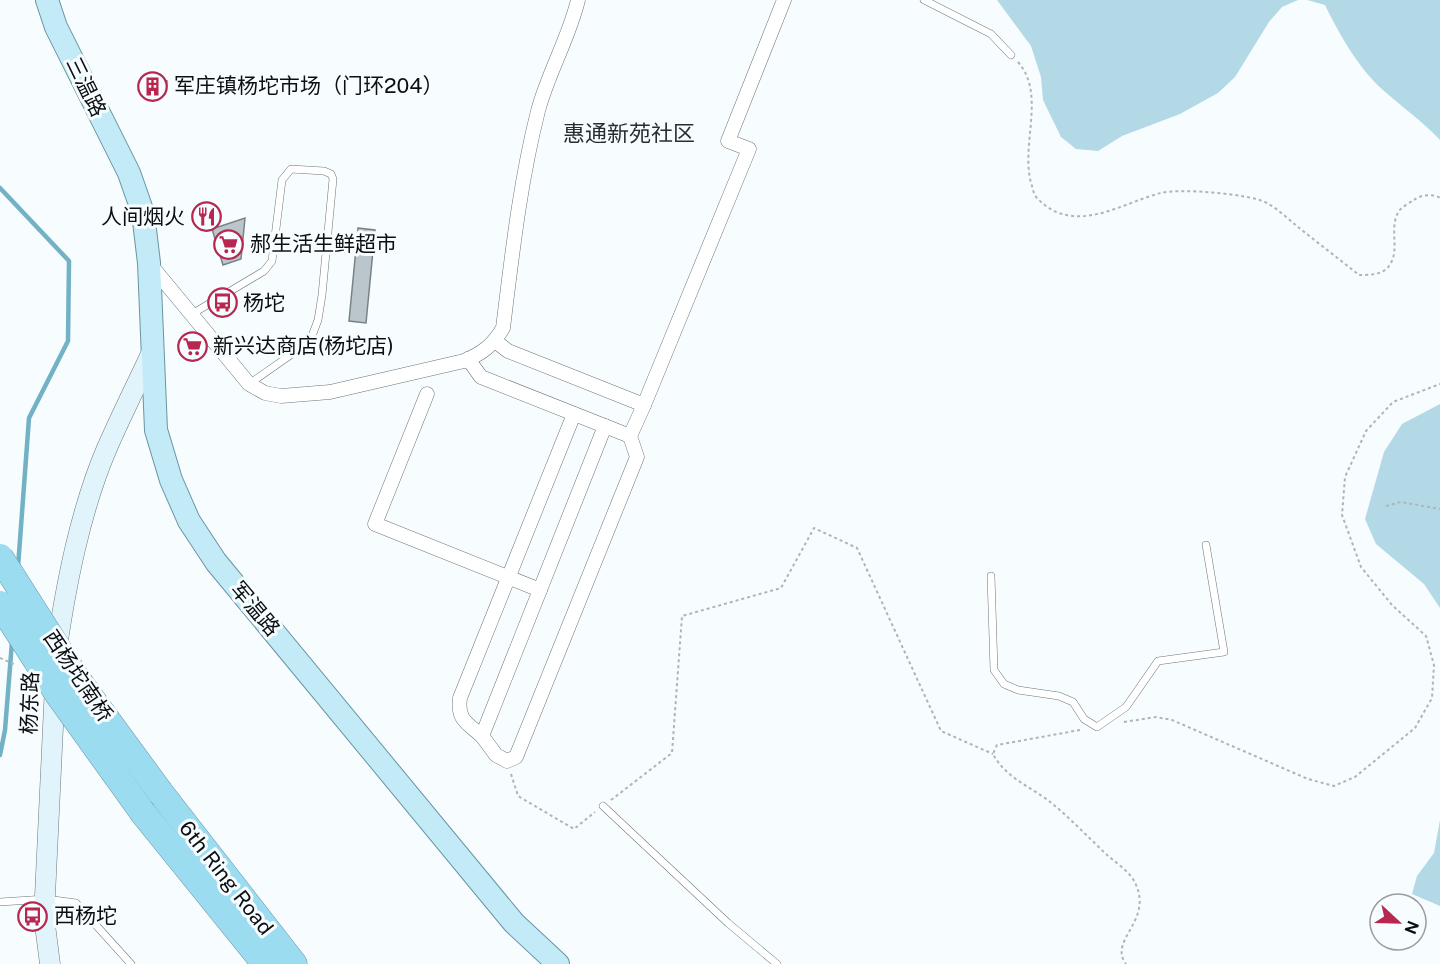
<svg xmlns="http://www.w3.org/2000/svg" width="1440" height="964" font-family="'Public Sans','Noto Sans SC',sans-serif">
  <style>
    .green { fill: #b3d9e6 }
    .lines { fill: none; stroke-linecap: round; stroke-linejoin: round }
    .stream { stroke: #73b1c5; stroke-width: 4.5 }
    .building { fill: #bac6cb; stroke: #778387; stroke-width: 1.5 }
    .lane-casing { stroke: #6c777c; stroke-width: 8 }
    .street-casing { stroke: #6c777c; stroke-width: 15 }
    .secondary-casing { stroke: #6c777c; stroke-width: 21 }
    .primary-casing { stroke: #6994a3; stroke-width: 24 }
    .highway-casing { stroke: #6994a3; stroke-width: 27 }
    .path { stroke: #afb4b6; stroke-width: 2; stroke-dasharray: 3 3; stroke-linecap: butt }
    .lane { stroke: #fff; stroke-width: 7 }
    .street { stroke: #fff; stroke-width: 14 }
    .secondary { stroke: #e1f4fb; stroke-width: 20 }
    .primary { stroke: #c3eaf7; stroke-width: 22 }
    .highway { stroke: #9bdcf1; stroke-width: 26 }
    .highway-bridge-casing { stroke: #6994a3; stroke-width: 27; stroke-linecap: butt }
    .highway-bridge { stroke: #9bdcf1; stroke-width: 26 }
    .labels { text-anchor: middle; stroke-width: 6; stroke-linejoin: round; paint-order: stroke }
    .poi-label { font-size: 21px; fill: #0b0f11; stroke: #f7fcfe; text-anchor: start }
    .street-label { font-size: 21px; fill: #0b0f11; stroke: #f7fcfe }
    .neighbourhood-label { font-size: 22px; fill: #252f33; stroke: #f7fcfe }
  </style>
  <rect width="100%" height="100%" fill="#f7fcfe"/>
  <g class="green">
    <polygon points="997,0 1298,0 1282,7 1269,22 1235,77 1218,93 1180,114 1122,136 1098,151 1076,149 1061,137 1043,100 1041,77 1031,46"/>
    <path d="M1307,0H1440V140C1422,121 1402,107 1383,90C1359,69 1339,34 1325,5Z"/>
    <polygon points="1440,404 1440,608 1424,584 1376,544 1365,519 1384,452 1402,424"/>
    <polygon points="1440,820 1440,906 1412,894 1417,876 1434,853"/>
  </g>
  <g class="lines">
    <g class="stream">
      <polyline points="0,188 69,261 68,341 29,418 18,567"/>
      <polyline points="0,755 5,730 12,642"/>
    </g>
  </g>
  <g class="building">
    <polygon points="141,78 167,81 165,94 140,91"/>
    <polygon points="245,218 241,259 223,265 212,229"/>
    <polygon points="358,228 375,230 366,323 349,321"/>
  </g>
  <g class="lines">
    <defs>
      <g id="lane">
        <polyline points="924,0 991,34 1011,55"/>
        <polyline points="192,314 264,271 272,261 282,180 291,169 324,171 331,174 333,179 322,295 318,320 312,336 302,347 249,384"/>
        <polyline points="991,576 994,670 1004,684 1018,690 1059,696 1073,702 1084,719 1097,727 1126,707 1158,661 1224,652 1206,545"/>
        <polyline points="603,806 728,923 777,964"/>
        <polyline points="0,902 46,899 76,903 131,964"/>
      </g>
      <g id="street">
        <path d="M149,263L249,384L265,393L281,396L330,392L464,361C483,353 493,345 503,328C512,255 520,182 538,111C548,73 569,38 578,0"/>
        <polyline points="495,341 508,351 644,405"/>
        <polyline points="468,359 481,377 630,436"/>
        <polyline points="427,394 375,524 540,590"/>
        <polyline points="605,426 482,736 496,755 507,761 516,757 637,457 630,436 644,405 749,149 728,141 784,0"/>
        <path d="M482,736C467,723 457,720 460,698L574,414"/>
      </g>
      <g id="secondary">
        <path d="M56,653C66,585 80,511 107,448C121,416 137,384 152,352"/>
        <polyline points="50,964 44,917 55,685"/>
      </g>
      <polyline id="primary" points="47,0 56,27 129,173 143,213 149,263 156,430 171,480 189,521 216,562 514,923 558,964"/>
      <g id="highway">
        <polyline points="160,792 294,964"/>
        <polyline points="143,813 265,964"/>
      </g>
    </defs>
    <use href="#lane" class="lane-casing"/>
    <use href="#street" class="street-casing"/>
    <use href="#secondary" class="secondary-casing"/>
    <use href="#primary" class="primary-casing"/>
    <use href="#highway" class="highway-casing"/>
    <g class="path">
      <path d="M1018,62C1047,95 1019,147 1032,186C1033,190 1034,195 1037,198C1074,237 1121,203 1161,193C1180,188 1248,194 1265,202C1277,208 1288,219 1298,227C1318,243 1339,259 1359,275C1369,275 1383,275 1389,266C1401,250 1388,228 1399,211C1402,207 1409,203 1414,200C1420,195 1433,193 1440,198"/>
      <polyline points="1386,506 1401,502 1440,509"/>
      <polyline points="0,658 16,665"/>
      <polyline points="1124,722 1156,717 1172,720 1308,779 1334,786 1355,777 1415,728 1432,698 1434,665 1426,636 1392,605 1361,567 1342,515 1345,477 1366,431 1393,402 1440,384"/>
      <path d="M1080,730L997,745L993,754C1005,777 1029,786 1049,801C1069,817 1087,836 1106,854C1115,862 1127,870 1133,879C1157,920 1107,939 1126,964"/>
      <polyline points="511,774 518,796 574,829 595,812"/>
      <polyline points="611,800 672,753 682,616 781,588 814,528 857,548 941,731 993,754"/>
    </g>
    <use href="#lane" class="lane"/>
    <use href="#street" class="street"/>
    <use href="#secondary" class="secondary"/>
    <use href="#primary" class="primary"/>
    <use href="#highway" class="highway"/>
    <defs>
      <g id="highway-bridge">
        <polyline points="0,557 78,680 160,792"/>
        <polyline points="0,604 59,696 143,813"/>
      </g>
    </defs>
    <use href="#highway-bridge" class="highway-bridge-casing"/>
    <use href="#highway-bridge" class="highway-bridge"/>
  </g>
  <defs>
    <symbol id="building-ring" viewBox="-11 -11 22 22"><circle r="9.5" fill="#f7fcfe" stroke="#b7274f" stroke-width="1.5"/><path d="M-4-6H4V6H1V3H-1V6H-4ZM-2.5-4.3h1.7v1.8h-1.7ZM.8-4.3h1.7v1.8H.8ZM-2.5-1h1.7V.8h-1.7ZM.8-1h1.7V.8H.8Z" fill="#b7274f"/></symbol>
    <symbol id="restaurant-ring" viewBox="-11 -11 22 22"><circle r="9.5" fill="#f7fcfe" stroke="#b7274f" stroke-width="1.5"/><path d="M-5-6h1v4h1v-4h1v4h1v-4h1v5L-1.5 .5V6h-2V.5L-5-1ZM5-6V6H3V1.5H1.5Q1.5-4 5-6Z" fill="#b7274f"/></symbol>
    <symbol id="supermarket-ring" viewBox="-11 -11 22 22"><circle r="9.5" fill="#f7fcfe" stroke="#b7274f" stroke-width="1.5"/><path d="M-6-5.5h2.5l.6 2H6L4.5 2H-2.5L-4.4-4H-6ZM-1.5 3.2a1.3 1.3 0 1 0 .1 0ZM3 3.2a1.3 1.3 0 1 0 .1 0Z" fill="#b7274f"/></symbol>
    <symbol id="bus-ring" viewBox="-11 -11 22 22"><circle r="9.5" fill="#f7fcfe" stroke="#b7274f" stroke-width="1.5"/><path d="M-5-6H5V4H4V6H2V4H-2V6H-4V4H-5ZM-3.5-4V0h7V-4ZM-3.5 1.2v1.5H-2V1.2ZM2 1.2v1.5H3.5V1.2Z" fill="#b7274f"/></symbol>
  </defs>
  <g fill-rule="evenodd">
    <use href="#building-ring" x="136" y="70" width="33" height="33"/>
    <use href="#restaurant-ring" x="190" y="200" width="33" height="33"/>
    <use href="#supermarket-ring" x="212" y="228" width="33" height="33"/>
    <use href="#bus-ring" x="206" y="286" width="33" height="33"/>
    <use href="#supermarket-ring" x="176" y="330" width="33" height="33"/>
    <use href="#bus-ring" x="16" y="900" width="33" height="33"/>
  </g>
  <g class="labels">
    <g class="poi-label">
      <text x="174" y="93">军庄镇杨坨市场（门环204）</text>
      <text x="185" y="224" text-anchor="end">人间烟火</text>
      <text x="250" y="251">郝生活生鲜超市</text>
      <text x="243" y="310">杨坨</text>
      <text x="213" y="353">新兴达商店(杨坨店)</text>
      <text x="54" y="923">西杨坨</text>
    </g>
    <g class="street-label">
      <text transform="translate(86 87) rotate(64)" y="7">三温路</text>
      <text transform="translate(255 609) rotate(50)" y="7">军温路</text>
      <text transform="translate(78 676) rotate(56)" y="7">西杨坨南桥</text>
      <text transform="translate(30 703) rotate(-88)" y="7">杨东路</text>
      <text transform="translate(226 878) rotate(52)" y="7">6th Ring Road</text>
    </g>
    <g class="neighbourhood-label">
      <text x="629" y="141">惠通新苑社区</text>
    </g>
  </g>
  <g transform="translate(1398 922) rotate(112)"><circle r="28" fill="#f7fcfe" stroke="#999d9f" stroke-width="1.5"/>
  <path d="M0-4.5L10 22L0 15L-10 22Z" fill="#b7274f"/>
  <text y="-9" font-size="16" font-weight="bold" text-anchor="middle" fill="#0b0f11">N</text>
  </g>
</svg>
